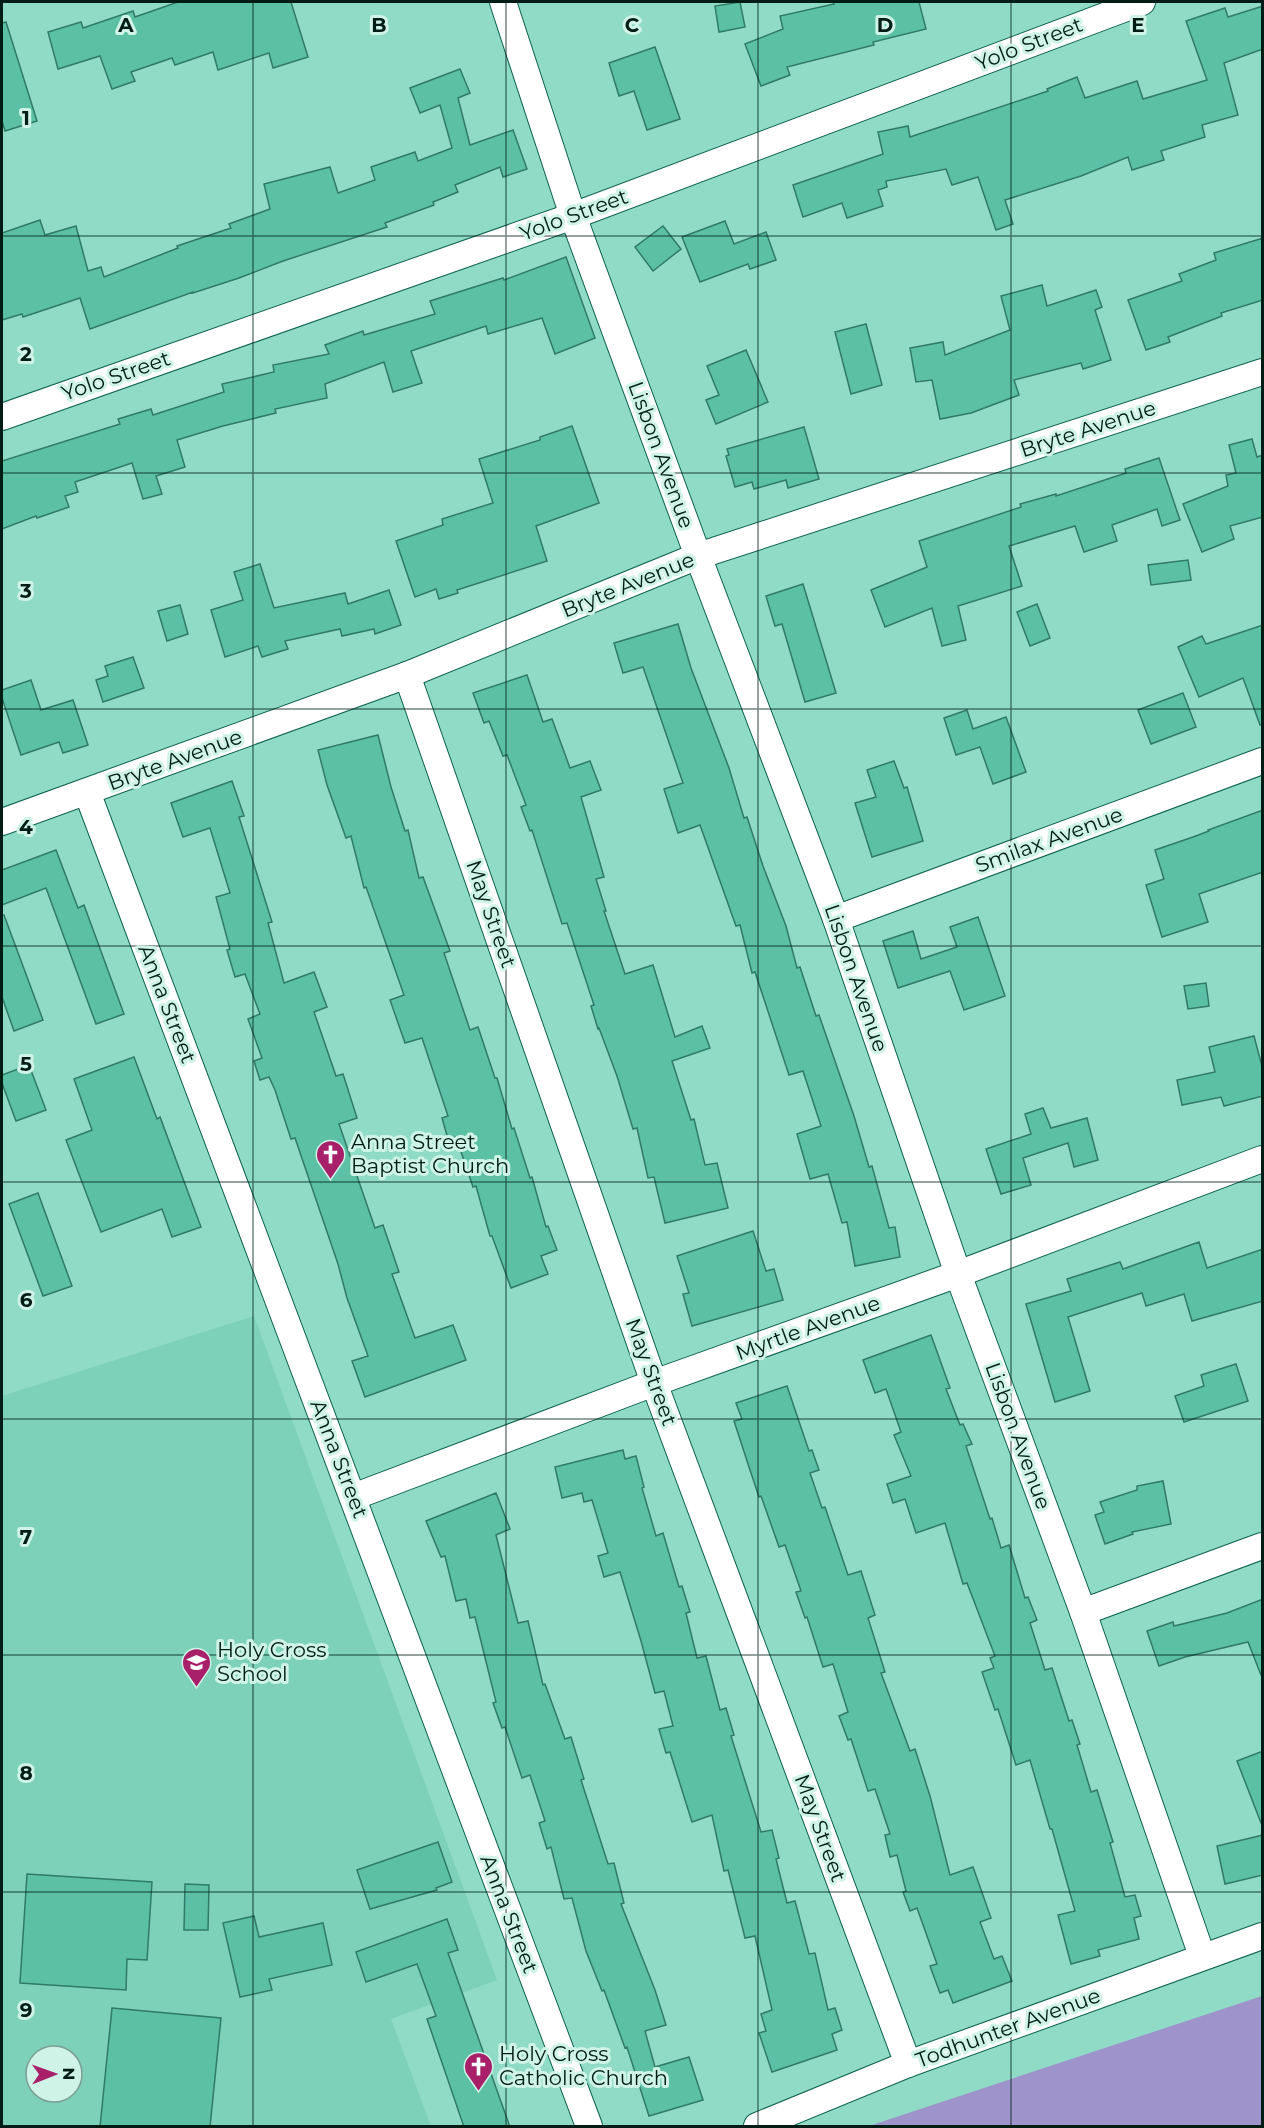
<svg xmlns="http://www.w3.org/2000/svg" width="1264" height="2128" font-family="Montserrat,sans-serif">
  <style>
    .built { fill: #7cd1b8; fill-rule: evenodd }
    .green { fill: #9e93cb }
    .building { fill: #5cc0a5; stroke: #307b68; stroke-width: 1.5 }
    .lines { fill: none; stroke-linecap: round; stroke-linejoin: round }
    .minor-casing { stroke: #0c624f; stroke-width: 28 }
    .minor { stroke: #fff; stroke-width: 26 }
    .grid { fill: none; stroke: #001d15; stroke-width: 1.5; stroke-opacity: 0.55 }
    .labels { text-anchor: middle; stroke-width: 6; stroke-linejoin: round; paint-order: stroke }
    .street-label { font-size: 21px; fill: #001d15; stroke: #cff3e7 }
    .poi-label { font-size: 21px; fill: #001d15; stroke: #cff3e7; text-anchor: start }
    .grid-label { font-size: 20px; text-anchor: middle; font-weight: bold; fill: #001d15; stroke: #cff3e7; stroke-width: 6; stroke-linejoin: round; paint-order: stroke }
  </style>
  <rect width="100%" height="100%" fill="#90dbc5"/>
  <path class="built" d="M254,1316L497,1980L391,2019L431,2126H2V1396ZM36,2056H72V2092H36Z"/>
  <polygon class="green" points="1262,1996 1262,2126 869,2126"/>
  <g class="building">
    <polygon points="178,2 291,2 308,57 273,68 269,53 218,70 213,52 175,65 172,58 131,72 135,81 112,89 100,56 58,69 48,32 81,22 83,28 133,11 135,17"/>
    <polygon points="740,2 745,27 719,32 715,6"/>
    <polygon points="833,2 919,2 926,29 873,42 874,45 787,67 790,75 761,86 745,44 783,29 780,16 834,4"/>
    <polygon points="1263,6 1263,49 1224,63 1238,115 1202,125 1205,137 1161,151 1164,160 1132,170 1128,157 1081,176 1005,200 1013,224 996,230 978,177 952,185 946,169 886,181 887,187 878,190 883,206 847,218 842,203 803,217 793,185 883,154 878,132 908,126 910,137 1048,91 1047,89 1077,77 1085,98 1137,81 1143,99 1207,80 1186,21 1225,8 1228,17"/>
    <polygon points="6,22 37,121 5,131 2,121 2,23"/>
    <polygon points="655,47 680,119 647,130 634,91 619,96 609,63"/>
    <polygon points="460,69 470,93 458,98 470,145 513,130 527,169 503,177 500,167 455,185 458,192 433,202 434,205 385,223 387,227 283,261 239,278 193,293 193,292 90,329 80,298 23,317 22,314 2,320 2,233 40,220 45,235 76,226 88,271 101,267 104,277 178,248 177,246 231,228 229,224 270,209 264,184 330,167 338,193 375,180 371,167 415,152 418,161 452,148 440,105 420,113 410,88"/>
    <polygon points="725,221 734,244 766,232 776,260 750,269 748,264 700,282 682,237"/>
    <polygon points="663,226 681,249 653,271 635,247"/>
    <polygon points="1263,238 1263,300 1221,313 1222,316 1168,337 1170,342 1146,350 1128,300 1182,281 1179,274 1216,260 1214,253"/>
    <polygon points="566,257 595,338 555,354 542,318 488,334 486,326 411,351 422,383 393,392 384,362 325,384 327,398 275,409 276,413 223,426 177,440 185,467 156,476 162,494 143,499 132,463 75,482 78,492 65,496 69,507 37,518 36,516 2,529 2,461 120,424 118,419 151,409 153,415 224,392 222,384 274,372 273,365 329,354 325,345 363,331 364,335 435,314 430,301 503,278 504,280"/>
    <polygon points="1042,285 1047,306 1096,290 1102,307 1095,310 1111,360 1083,369 1081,363 1014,380 1019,395 971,413 940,419 932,380 916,382 910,348 943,342 945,355 1010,330 1001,296"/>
    <polygon points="866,324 882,385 851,394 835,332"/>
    <polygon points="746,350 768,402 716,424 706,400 719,395 707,366"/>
    <polygon points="572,426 599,503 536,526 547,561 457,590 458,593 439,599 436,589 415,597 396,541 443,525 442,519 493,503 479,459 540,440 540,437"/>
    <polygon points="804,427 819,479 788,488 786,480 754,489 752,482 735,487 726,456 729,455 727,449"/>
    <polygon points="1252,439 1257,457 1263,455 1263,517 1230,526 1234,539 1202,552 1183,504 1228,486 1226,475 1236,473 1229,445"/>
    <polygon points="1159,458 1180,520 1162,526 1157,509 1112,525 1117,541 1084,552 1075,526 1009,546 1022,586 958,606 966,640 942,646 932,608 885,627 871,590 927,567 919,541 1021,507 1020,504 1056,494 1056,496 1126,473 1125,469"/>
    <polygon points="1188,560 1191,580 1151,585 1148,565"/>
    <polygon points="260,564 274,608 345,593 348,604 389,590 401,625 375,634 374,629 342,636 340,629 285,641 288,649 262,657 258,646 225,657 211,610 243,600 234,572"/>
    <polygon points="803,584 836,693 805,702 782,624 775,626 766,596"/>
    <polygon points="1037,604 1050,638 1030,646 1017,612"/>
    <polygon points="180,605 188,634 167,641 158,611"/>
    <polygon points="678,624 691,668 729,768 744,818 747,817 763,866 786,926 797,968 800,967 816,1016 819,1015 854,1116 869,1167 872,1166 889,1228 895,1227 900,1257 855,1266 847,1222 842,1223 828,1174 810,1179 797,1134 821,1126 803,1071 789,1075 755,972 752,973 740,925 736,926 700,825 678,833 664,789 683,783 643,667 623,673 614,643"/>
    <polygon points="1263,625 1263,724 1260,725 1243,678 1199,697 1178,647 1202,636 1206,644"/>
    <polygon points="133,657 144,688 103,702 96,680 108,676 105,666"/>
    <polygon points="527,675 543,722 552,719 570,768 590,761 601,790 581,797 604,877 596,879 606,911 604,911 625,974 653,965 675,1037 702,1026 710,1048 672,1061 691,1120 694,1119 705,1165 717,1163 728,1208 665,1223 654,1177 648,1178 637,1128 633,1129 617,1076 599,1028 598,1029 591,1006 594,1005 567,923 562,924 532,830 530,831 521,807 526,805 507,755 503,756 489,721 484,723 473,693"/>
    <polygon points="31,680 41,710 73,700 88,745 63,753 59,742 21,755 2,698 2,690"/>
    <polygon points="1183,693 1196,727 1151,744 1138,710"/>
    <polygon points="967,710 973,729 1006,717 1026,772 993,784 980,747 956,755 944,718"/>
    <polygon points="378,735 391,787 405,831 408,830 419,878 423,877 450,951 444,953 470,1030 478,1027 495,1078 497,1078 512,1129 514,1128 530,1178 532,1177 546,1227 548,1226 557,1250 541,1256 548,1274 511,1288 492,1236 490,1236 476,1186 473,1187 456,1137 448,1139 442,1118 448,1116 422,1038 405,1043 390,1000 404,995 366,887 364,888 351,836 346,838 327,785 318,750"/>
    <polygon points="894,761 904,788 907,787 923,841 872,857 855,803 876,797 867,770"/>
    <polygon points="232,781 244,816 239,817 272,922 268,923 284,983 314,972 327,1007 314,1012 336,1076 343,1074 357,1118 339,1124 375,1228 383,1225 399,1272 392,1274 415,1338 453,1325 466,1360 365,1397 352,1361 368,1356 347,1298 338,1264 295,1138 291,1139 275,1090 269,1077 260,1080 254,1061 262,1058 248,1019 260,1014 245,974 235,977 227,950 230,949 216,897 230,893 210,828 183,837 171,803"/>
    <polygon points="1263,810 1263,872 1199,894 1208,922 1162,937 1146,885 1164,879 1155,850 1193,837 1209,831 1208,830"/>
    <polygon points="56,850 78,908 84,905 124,1014 96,1024 46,888 2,905 2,870"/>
    <polygon points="2,915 4,915 43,1020 14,1031 2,997"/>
    <polygon points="978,917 1005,996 964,1010 950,971 898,988 883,941 913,931 921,959 957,947 950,927"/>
    <polygon points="1206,983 1209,1006 1188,1009 1184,986"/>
    <polygon points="1254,1036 1263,1070 1263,1096 1224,1106 1221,1097 1182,1105 1177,1080 1215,1072 1209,1047"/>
    <polygon points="134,1057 157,1119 160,1117 201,1227 172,1237 162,1209 101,1232 66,1140 92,1130 74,1079"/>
    <polygon points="29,1065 46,1110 16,1121 2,1083 2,1075"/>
    <polygon points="1043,1108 1051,1128 1087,1118 1098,1160 1074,1167 1068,1143 1023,1158 1031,1185 1001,1194 986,1149 1031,1134 1025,1114"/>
    <polygon points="38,1193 72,1286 43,1296 9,1204"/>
    <polygon points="753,1231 766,1271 774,1269 783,1300 692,1326 683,1294 689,1293 677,1256"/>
    <polygon points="1199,1242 1207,1268 1263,1249 1263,1301 1192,1321 1184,1294 1146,1306 1142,1293 1068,1317 1090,1391 1055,1402 1026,1304 1071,1291 1067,1279 1120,1262 1123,1269"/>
    <polygon points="931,1335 950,1388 946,1389 960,1425 963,1424 972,1444 966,1446 990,1519 992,1518 1001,1548 1009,1545 1025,1598 1028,1597 1037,1620 1030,1623 1045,1670 1052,1668 1069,1721 1072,1720 1080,1744 1077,1745 1091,1792 1097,1790 1113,1842 1110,1843 1125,1897 1135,1895 1141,1916 1134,1918 1139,1939 1098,1950 1100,1956 1071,1964 1058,1915 1075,1911 1052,1829 1050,1829 1030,1760 1016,1765 998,1709 995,1710 982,1672 994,1668 990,1658 995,1656 967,1583 963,1584 945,1523 916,1533 905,1499 893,1503 887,1484 911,1476 894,1435 901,1432 886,1389 875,1393 863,1360"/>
    <polygon points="1236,1364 1248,1401 1184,1422 1175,1396 1204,1386 1201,1375"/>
    <polygon points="787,1386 809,1451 812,1450 819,1470 810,1473 822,1508 825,1507 848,1575 861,1571 875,1615 868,1618 885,1672 881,1673 910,1751 915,1749 930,1796 950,1875 973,1867 991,1918 980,1922 994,1959 1002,1956 1012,1981 953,2003 948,1990 940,1993 930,1966 937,1964 917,1908 910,1911 903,1892 906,1891 897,1855 890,1857 885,1835 890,1834 875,1789 868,1791 851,1739 848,1740 839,1716 848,1712 833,1664 823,1667 807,1617 805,1618 796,1592 801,1591 785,1545 779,1547 761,1496 759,1497 751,1473 734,1421 742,1419 736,1403"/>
    <polygon points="623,1450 625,1459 636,1456 644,1487 642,1488 656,1536 663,1533 679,1587 682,1586 690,1612 686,1613 697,1658 706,1656 720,1710 726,1708 734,1735 731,1736 761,1832 772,1830 779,1858 776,1859 787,1903 795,1901 809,1954 815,1953 828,2010 835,2008 842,2030 832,2034 837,2050 772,2072 759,2033 766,2031 761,2014 772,2010 755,1936 745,1938 728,1870 724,1871 712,1815 692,1822 670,1752 666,1753 659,1729 673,1726 664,1691 655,1693 641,1641 620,1572 604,1577 598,1556 608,1553 592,1500 584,1502 582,1493 562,1498 555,1467"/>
    <polygon points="1163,1481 1171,1524 1132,1532 1133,1534 1105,1544 1095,1515 1104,1512 1100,1502 1137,1490 1137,1486"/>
    <polygon points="496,1493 510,1529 496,1535 518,1623 528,1621 543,1685 545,1684 565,1739 571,1737 584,1779 581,1780 608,1864 614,1863 624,1903 621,1904 655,1990 666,2025 645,2031 655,2067 689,2057 703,2100 649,2116 627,2047 625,2048 604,1990 602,1991 586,1951 572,1898 564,1899 551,1847 547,1849 539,1823 545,1821 530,1775 522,1778 505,1727 502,1728 493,1703 496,1702 475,1617 470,1618 466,1599 456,1601 445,1556 441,1557 426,1521"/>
    <polygon points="1263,1599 1263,1675 1261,1675 1248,1642 1185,1657 1159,1666 1147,1631 1173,1622 1174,1626 1227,1613"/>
    <polygon points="1263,1751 1263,1823 1261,1823 1237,1761"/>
    <polygon points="1263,1835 1263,1875 1225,1884 1217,1846"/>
    <polygon points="438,1842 452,1882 436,1888 437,1890 370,1909 357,1870"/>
    <polygon points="27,1874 152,1882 147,1960 127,1959 126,1990 20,1983"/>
    <polygon points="185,1884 209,1885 208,1930 184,1930"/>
    <polygon points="254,1916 259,1937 323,1923 332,1965 269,1979 272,1990 240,1997 223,1923"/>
    <polygon points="447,1919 458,1950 448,1953 510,2127 464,2127 427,2019 436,2016 417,1964 366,1982 356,1952"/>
    <polygon points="112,2008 221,2018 210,2127 100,2127"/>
  </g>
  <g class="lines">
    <defs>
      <g id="minor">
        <polyline points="503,2 573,216 698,556 836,919 958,1274 1083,1612 1202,1956"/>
        <polyline points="2,417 573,216 1142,2"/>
        <polyline points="407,675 654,1383 908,2064"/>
        <polyline points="87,792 589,2126"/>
        <polyline points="2,822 407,675 698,556 1262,372"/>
        <polyline points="836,919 1262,761"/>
        <polyline points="353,1497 654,1383 958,1274 1262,1159"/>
        <polyline points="1083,1612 1262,1546"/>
        <polyline points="757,2126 908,2064 1262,1936"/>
      </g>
    </defs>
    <use href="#minor" class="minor-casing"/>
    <use href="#minor" class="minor"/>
  </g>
  <path class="grid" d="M253,2V2126M506,2V2126M758,2V2126M1011,2V2126M2,236H1262M2,473H1262M2,709H1262M2,946H1262M2,1182H1262M2,1419H1262M2,1655H1262M2,1892H1262"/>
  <defs>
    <symbol id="church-pin" viewBox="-11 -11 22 30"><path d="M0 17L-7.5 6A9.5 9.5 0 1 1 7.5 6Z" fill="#a72069" stroke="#cff3e7"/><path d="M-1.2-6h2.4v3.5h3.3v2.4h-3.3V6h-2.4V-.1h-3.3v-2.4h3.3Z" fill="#fff"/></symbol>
    <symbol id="school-pin" viewBox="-11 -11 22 30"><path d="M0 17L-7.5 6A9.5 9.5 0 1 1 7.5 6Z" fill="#a72069" stroke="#cff3e7"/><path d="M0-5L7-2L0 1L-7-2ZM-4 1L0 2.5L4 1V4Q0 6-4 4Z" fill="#fff"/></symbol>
  </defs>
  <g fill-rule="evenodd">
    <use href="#church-pin" x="314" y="1138" width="33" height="45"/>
    <use href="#school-pin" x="180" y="1646" width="33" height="45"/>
    <use href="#church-pin" x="462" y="2050" width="33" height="45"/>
  </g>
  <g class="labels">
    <g class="street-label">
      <text transform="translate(1029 44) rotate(-21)" y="7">Yolo Street</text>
      <text transform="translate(574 215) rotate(-20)" y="7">Yolo Street</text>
      <text transform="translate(116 376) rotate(-19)" y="7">Yolo Street</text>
      <text transform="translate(1088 429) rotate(-18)" y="7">Bryte Avenue</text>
      <text transform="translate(661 455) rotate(70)" y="7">Lisbon Avenue</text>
      <text transform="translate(628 585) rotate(-22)" y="7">Bryte Avenue</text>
      <text transform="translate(175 760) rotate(-20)" y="7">Bryte Avenue</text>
      <text transform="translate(1049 840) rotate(-20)" y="7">Smilax Avenue</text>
      <text transform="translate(491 914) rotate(71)" y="7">May Street</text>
      <text transform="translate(856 978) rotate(71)" y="7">Lisbon Avenue</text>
      <text transform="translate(167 1004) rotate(69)" y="7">Anna Street</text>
      <text transform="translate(808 1328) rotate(-20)" y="7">Myrtle Avenue</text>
      <text transform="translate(651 1372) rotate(70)" y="7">May Street</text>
      <text transform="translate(1018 1436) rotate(70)" y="7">Lisbon Avenue</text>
      <text transform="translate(339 1459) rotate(69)" y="7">Anna Street</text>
      <text transform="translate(820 1828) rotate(70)" y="7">May Street</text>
      <text transform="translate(509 1914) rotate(69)" y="7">Anna Street</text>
      <text transform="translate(1008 2028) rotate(-20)" y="7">Todhunter Avenue</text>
    </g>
    <g class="poi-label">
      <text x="351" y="1149">Anna Street<tspan x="351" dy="24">Baptist Church</tspan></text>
      <text x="217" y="1657">Holy Cross<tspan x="217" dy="24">School</tspan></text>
      <text x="499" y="2061">Holy Cross<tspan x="499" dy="24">Catholic Church</tspan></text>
    </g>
  </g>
  <g class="grid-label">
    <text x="126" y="32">A</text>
    <text x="379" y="32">B</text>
    <text x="632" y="32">C</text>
    <text x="885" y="32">D</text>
    <text x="1138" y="32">E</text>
    <text x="26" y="125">1</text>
    <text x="26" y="361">2</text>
    <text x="26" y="598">3</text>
    <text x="26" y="834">4</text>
    <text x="26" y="1071">5</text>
    <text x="26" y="1307">6</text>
    <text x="26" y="1544">7</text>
    <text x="26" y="1780">8</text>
    <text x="26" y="2017">9</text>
  </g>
  <rect width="1264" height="2128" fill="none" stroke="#001d15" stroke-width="6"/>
  <g transform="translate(54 2074) rotate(89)"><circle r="28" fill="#cff3e7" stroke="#7c9d93" stroke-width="1.5"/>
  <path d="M0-4.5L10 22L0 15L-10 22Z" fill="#a72069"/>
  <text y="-9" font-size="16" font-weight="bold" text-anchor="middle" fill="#001d15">N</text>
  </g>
</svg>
